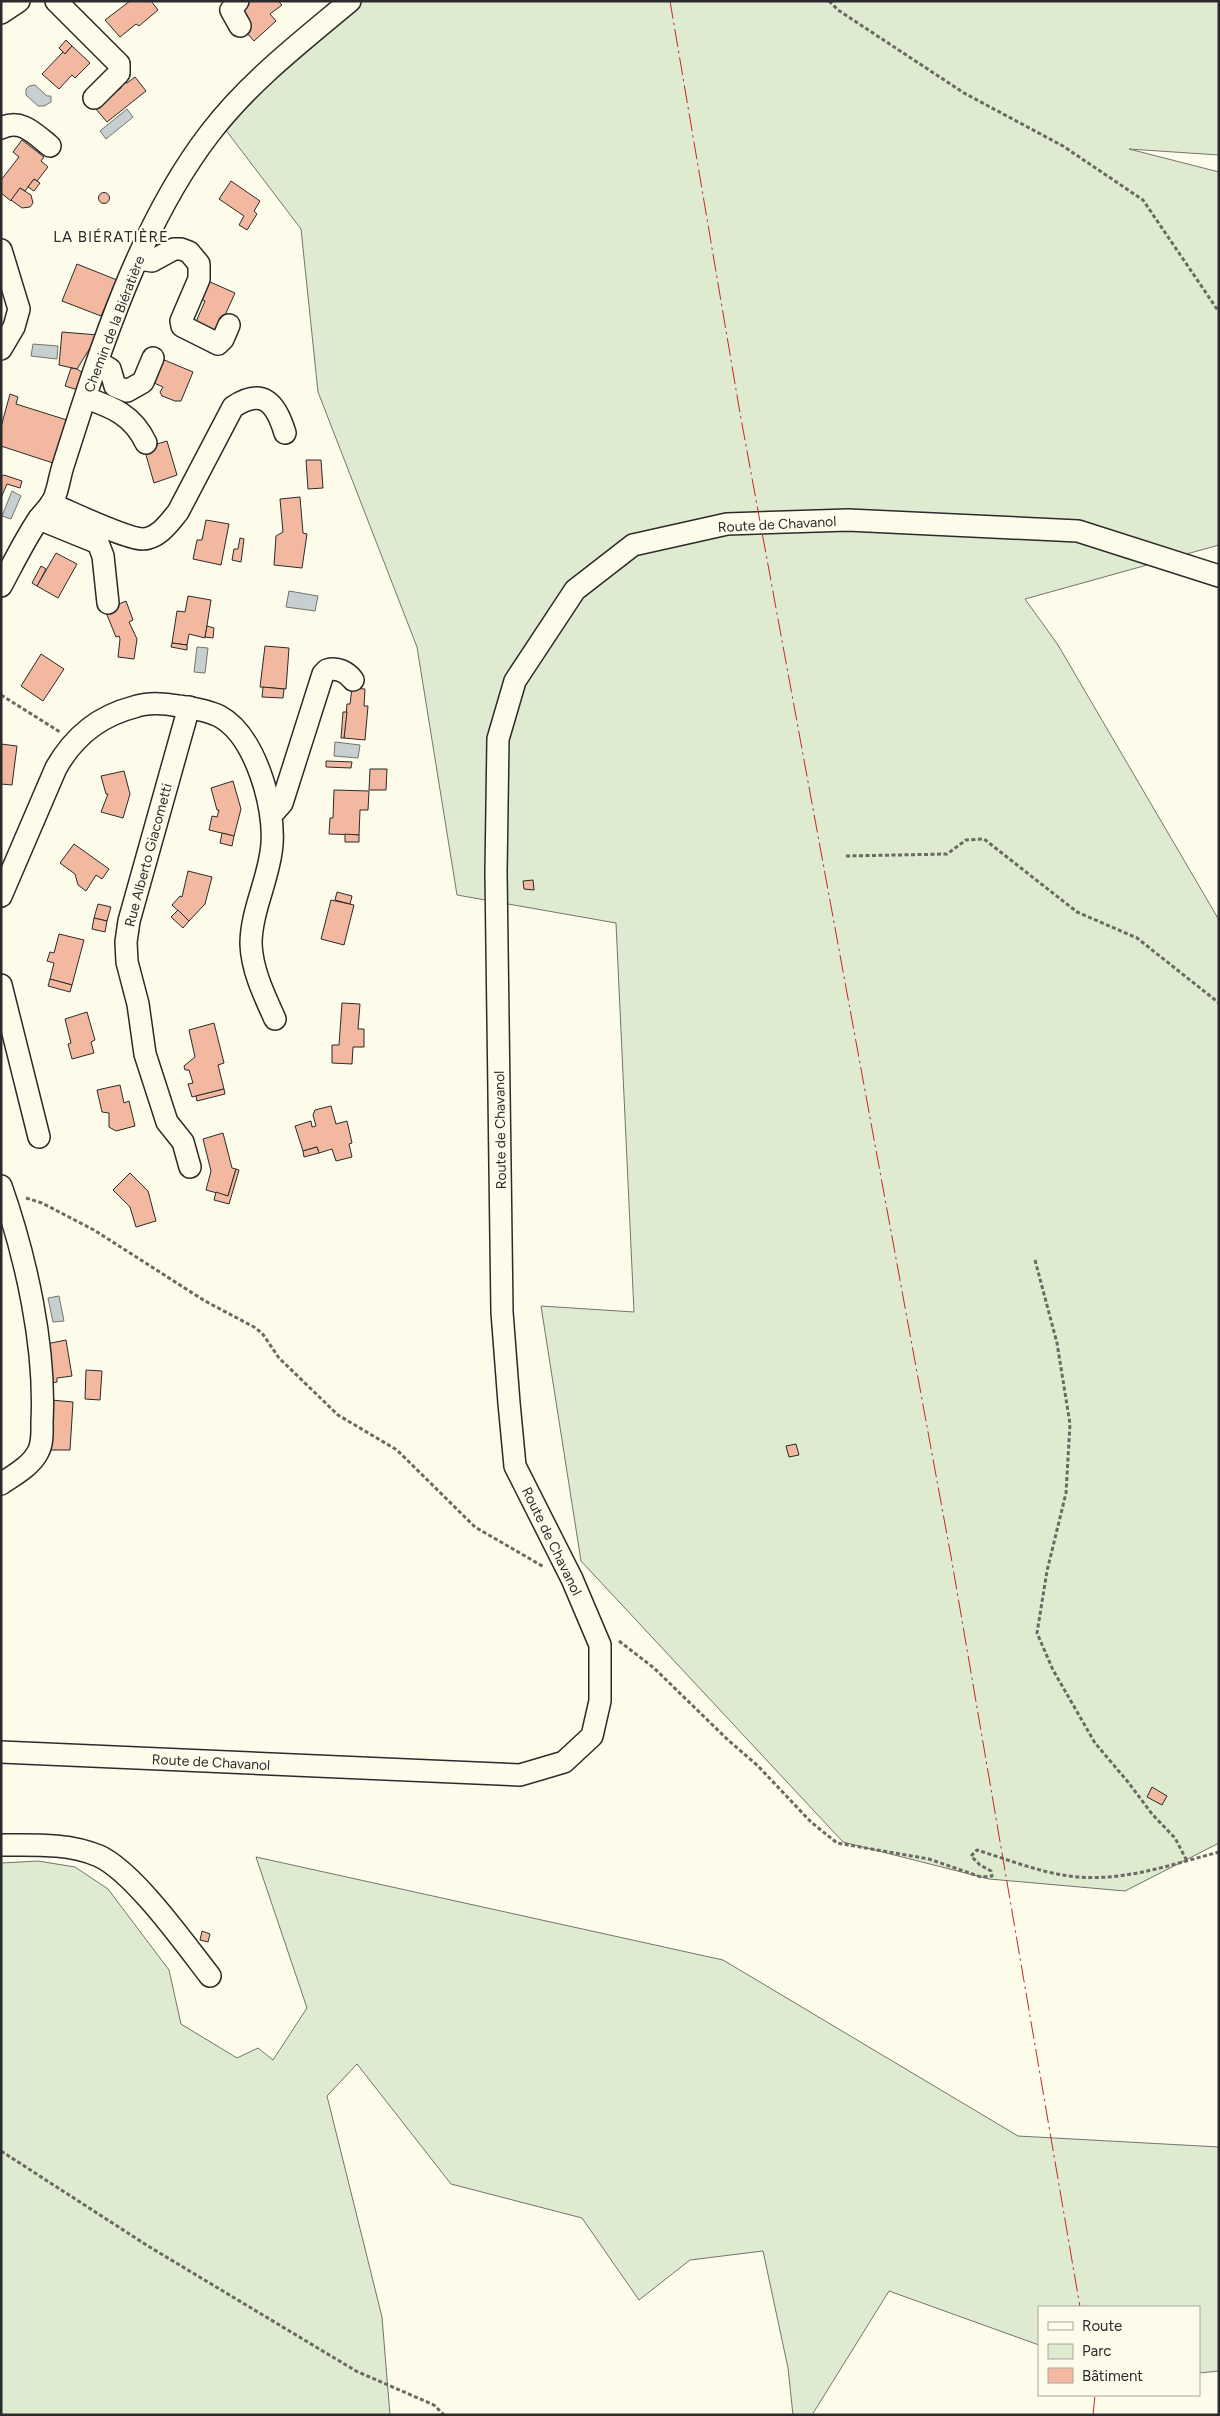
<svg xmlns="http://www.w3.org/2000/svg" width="1220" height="2416" font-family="Figtree,sans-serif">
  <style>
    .green { fill: #deebd1; stroke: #74746e }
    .water { fill: #c7d0d0; stroke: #74746e }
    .building { fill: #f2b8a0; stroke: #2b2b2b }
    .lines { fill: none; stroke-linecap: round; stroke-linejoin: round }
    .minor-casing { stroke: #2b2b2b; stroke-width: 24 }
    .path { stroke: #6a6964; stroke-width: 3; stroke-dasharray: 4 2.5; stroke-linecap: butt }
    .minor { stroke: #fdfbea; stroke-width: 21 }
    .power { stroke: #c62828; stroke-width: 1; stroke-dasharray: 18 4 2.5 4; stroke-linecap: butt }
    .labels { text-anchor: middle; stroke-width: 4; stroke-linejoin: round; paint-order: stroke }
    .street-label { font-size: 14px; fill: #2b2b2b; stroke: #fdfbea }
    .neighbourhood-label { font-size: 15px; letter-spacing: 1px; fill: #2b2b2b; stroke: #fdfbea }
  </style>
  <rect width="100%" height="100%" fill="#fdfbea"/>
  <g class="green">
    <polygon points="349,1 1219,1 1219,155 1129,149 1219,172 1219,545 1025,599 1058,645 1219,920 1219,1843 1125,1891 989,1879 843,1842 581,1561 541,1306 634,1312 616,923 457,895 417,647 318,392 301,229 225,129"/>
    <polygon points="256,1857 723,1960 1018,2136 1219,2147 1219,2371 1199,2373 1199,2307 1039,2307 1039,2345 889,2291 812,2415 793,2415 788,2368 763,2251 690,2260 639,2300 582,2218 451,2184 357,2064 327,2096 382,2317 390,2415 1,2415 1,1863 38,1861 75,1867 108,1889 169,1970 181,2024 237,2058 258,2048 273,2060 307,2008"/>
  </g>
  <g class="water">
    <polygon points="35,85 47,96 51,96 51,102 44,106 38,106 26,95 26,89 29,86"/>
    <polygon points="127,109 133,117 106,139 100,131"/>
    <polygon points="33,344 58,346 57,359 31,356"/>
    <polygon points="12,491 21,496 11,519 2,516"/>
    <polygon points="289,591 318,596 315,611 286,607"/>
    <polygon points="197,647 208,648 205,673 194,672"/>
    <polygon points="335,742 360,745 358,758 334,756"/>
    <polygon points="59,1296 64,1321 53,1322 48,1298"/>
  </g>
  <g class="building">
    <polygon points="130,1 151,1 158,10 139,26 136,24 120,37 105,20"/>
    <polygon points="243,1 278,1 282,5 270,14 276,21 254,41 245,31 234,9"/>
    <polygon points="66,40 72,46 65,54 59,48"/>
    <polygon points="72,46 90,63 75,78 72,75 59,89 42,74 63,52 65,54"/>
    <polygon points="135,77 146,91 107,122 95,108 121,88 123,82 127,83"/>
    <polygon points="22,140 44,157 41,161 48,167 37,181 34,179 25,191 20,188 11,201 1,193 1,180 19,157 13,152"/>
    <polygon points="34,179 40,183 34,191 28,187"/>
    <polygon points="231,181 260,201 254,211 257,214 247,230 239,225 244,216 219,199"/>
    <polygon points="20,188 31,195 33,203 30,207 22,208 11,200"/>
    <circle cx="104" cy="198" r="5.5"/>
    <polygon points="77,264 117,280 101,316 62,301"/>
    <polygon points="208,281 235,293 217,333 195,324 205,301 199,298"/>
    <polygon points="62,332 98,335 77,369 59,365"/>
    <polygon points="162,359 193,372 181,401 175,401 162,396 160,392 163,387 152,382"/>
    <polygon points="71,368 77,369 86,375 81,391 65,386"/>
    <polygon points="10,394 18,397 16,404 70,421 56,464 1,446 1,427"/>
    <polygon points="167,441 177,475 154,483 144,448"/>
    <polygon points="306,460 321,460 323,488 308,489"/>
    <polygon points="4,475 22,481 20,488 7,484 1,498 1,477"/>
    <polygon points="300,497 303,533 307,534 302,568 274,565 276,536 283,532 280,499"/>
    <polygon points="206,520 229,524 221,565 193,559 197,540 202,540"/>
    <polygon points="240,538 244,539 241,562 232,560 234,549 238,549"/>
    <polygon points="56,553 77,564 58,598 37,586"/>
    <polygon points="41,566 46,569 37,586 32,583"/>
    <polygon points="188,596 211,600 205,638 189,634 187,645 172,643 177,611 185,612"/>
    <polygon points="126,601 133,620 129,622 137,639 134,659 118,657 120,639 119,636 116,637 105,610"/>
    <polygon points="207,626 214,628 213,638 205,637"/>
    <polygon points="172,643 187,645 187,650 171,647"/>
    <polygon points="265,646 289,648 286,689 260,687"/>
    <polygon points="41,654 64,669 43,701 21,686"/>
    <polygon points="263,687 284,689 283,698 262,697"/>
    <polygon points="352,688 365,689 364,706 368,706 365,740 344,738 347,704 350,704"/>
    <polygon points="343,712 347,712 344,738 341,738"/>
    <polygon points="1,744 17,746 12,785 1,784"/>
    <polygon points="326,761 352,762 351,768 326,767"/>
    <polygon points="370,769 387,769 386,790 369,790"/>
    <polygon points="124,771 130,794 123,818 101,812 108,794 106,794 101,776"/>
    <polygon points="233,781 241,809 234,836 209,830 212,816 217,817 219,810 217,810 211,788"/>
    <polygon points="334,790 369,791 368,810 360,810 359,835 329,834 330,818 333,818"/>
    <polygon points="222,833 234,836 232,846 220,843"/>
    <polygon points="345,834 359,835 359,842 345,842"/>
    <polygon points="74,844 109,869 102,879 96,875 86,891 78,885 75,874 60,863"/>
    <polygon points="188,871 212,877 205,904 189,921 172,905 180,896 182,897"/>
    <polygon points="533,880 534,890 524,889 523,881"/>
    <polygon points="337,892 352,896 350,904 335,900"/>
    <polygon points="331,900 354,905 344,945 321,939"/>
    <polygon points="98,904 111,907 107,921 94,918"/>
    <polygon points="178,910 189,921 183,928 171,917"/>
    <polygon points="94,918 107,921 105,932 92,929"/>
    <polygon points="59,934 84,940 72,985 50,979 54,963 47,961 50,952 54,953"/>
    <polygon points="50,979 72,985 70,992 48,986"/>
    <polygon points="342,1003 360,1004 358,1029 364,1029 364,1047 353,1047 352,1064 332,1063 332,1045 339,1045"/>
    <polygon points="87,1012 95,1040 91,1042 94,1053 72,1059 68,1044 71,1043 65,1019"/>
    <polygon points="214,1023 224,1063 218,1065 224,1089 192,1097 188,1084 193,1083 189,1070 185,1070 184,1066 195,1057 189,1030"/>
    <polygon points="120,1085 124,1103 129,1101 135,1126 116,1131 109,1127 109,1113 102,1112 97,1090"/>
    <polygon points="224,1089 225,1094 197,1101 196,1096"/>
    <polygon points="331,1106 336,1124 347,1121 352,1143 349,1144 352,1157 336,1161 332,1149 319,1153 317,1147 303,1151 295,1126 311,1121 312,1127 316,1126 313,1115 315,1110"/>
    <polygon points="223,1133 232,1168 236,1169 228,1196 206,1190 211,1171 203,1139"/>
    <polygon points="317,1147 319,1153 304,1157 303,1151"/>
    <polygon points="236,1169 239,1170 229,1204 214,1200 216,1192 228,1196"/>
    <polygon points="130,1173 148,1191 156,1221 136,1227 130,1207 113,1190"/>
    <polygon points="66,1340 72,1376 57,1378 57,1382 53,1383 46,1344"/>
    <polygon points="86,1370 102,1371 100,1400 85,1399"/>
    <polygon points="51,1400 73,1402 70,1450 50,1450"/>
    <polygon points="796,1444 799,1455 789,1457 786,1446"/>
    <polygon points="1152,1787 1167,1796 1162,1805 1147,1797"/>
    <polygon points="202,1931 210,1934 208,1942 200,1940"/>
  </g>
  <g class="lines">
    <defs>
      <g id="minor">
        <polyline points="56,1 119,64 119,73 94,98"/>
        <polyline points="238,1 231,10 240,26"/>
        <polyline points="1,13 19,1"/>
        <path d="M1,128C21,118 35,134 50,146"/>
        <polyline points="1,250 19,309 14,327 1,349"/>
        <polyline points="139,259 152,261 174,249 181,249 189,252 199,264 199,279 181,321 182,326 218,344 223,339 229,325"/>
        <polyline points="98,362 110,369 115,386 127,391 143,382 153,358"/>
        <path d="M86,398C112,407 133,415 146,443"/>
        <path d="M51,504C71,512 124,538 142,539C158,539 169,523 178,512L233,407C263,387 276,403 285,433"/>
        <polyline points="39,519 98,543 103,556 108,603"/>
        <path d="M1,586C13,564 24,541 38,520C44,511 52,506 55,496C59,485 60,474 64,463C99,353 139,225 210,133C249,82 301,42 350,1"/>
        <polyline points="189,707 129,921 126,942 127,962 138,1004 145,1054 167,1122 183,1142 190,1167"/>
        <path d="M271,812L275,811L282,803L323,674L327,670C338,667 347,672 353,680"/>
        <path d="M1,896L56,768C74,736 99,716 134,707C148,702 163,703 179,706C192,708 207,710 219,716C255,735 275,806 272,844C270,877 251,910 251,944C252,970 264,995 275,1019"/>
        <polyline points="1,985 39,1137"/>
        <path d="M1,1186C26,1257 46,1347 42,1422C42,1431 43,1443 38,1452C31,1466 14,1475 1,1484"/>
        <polyline points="1,1752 520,1775 564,1762 592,1736 600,1701 600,1645 572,1579 515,1466 509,1403 502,1312 496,873 498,739 515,681 575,590 633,545 727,524 848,520 1078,531 1219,576"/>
        <path d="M1,1845C34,1845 69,1843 99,1856C134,1872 185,1944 210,1976"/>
      </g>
    </defs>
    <use href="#minor" class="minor-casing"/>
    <g class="path">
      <polyline points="829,1 838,10 964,93 1063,146 1143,200 1219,312"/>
      <polyline points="1,695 60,732"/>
      <polyline points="846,856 947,854 966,840 984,839 1077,912 1137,938 1219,1003"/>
      <polyline points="26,1198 42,1203 94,1230 205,1301 254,1327 262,1333 279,1358 338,1415 397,1450 475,1527 544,1567"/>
      <polyline points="1035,1260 1057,1343 1070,1424 1066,1493 1047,1571 1037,1633 1053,1670 1095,1743 1128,1782 1152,1814 1175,1838 1187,1861"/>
      <path d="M619,1641L654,1668L728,1740L758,1766L811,1822L837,1843L929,1859L981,1877L992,1876L991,1871L980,1865L971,1856L977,1850C1006,1859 1039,1872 1069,1876C1120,1883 1170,1865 1219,1852"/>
      <polyline points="1,2151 148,2246 356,2371 434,2405 444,2415"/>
    </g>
    <use href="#minor" class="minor"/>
    <g class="power">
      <polyline points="670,1 740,413 952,1562 1080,2307"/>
      <polyline points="1093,2415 1095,2395"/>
    </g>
  </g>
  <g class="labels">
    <g class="street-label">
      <text transform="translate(114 324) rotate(-69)" y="5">Chemin de la Biératière</text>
      <text transform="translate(777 524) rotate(-3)" y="5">Route de Chavanol</text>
      <text transform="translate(148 855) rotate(-75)" y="5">Rue Alberto Giacometti</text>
      <text transform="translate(500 1130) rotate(-91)" y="5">Route de Chavanol</text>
      <text transform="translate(552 1541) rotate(64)" y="5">Route de Chavanol</text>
      <text transform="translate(211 1762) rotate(3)" y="5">Route de Chavanol</text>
    </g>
    <g class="neighbourhood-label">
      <text x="111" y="242">LA BIÉRATIÈRE</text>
    </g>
  </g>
  <rect width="1220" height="2416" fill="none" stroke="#2b2b2b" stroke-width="5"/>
  <rect x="1038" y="2306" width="162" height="90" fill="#fdfbea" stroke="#a9a89e"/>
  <rect x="1048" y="2322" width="25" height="8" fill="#fdfbea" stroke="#a9a89e"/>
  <text x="1082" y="2331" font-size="15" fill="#2b2b2b">Route</text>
  <rect x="1048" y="2344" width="25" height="15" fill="#deebd1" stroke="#a9a89e"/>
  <text x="1082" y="2356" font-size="15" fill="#2b2b2b">Parc</text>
  <rect x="1048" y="2368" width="25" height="15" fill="#f2b8a0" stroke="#a9a89e"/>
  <text x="1082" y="2381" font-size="15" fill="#2b2b2b">Bâtiment</text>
</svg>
